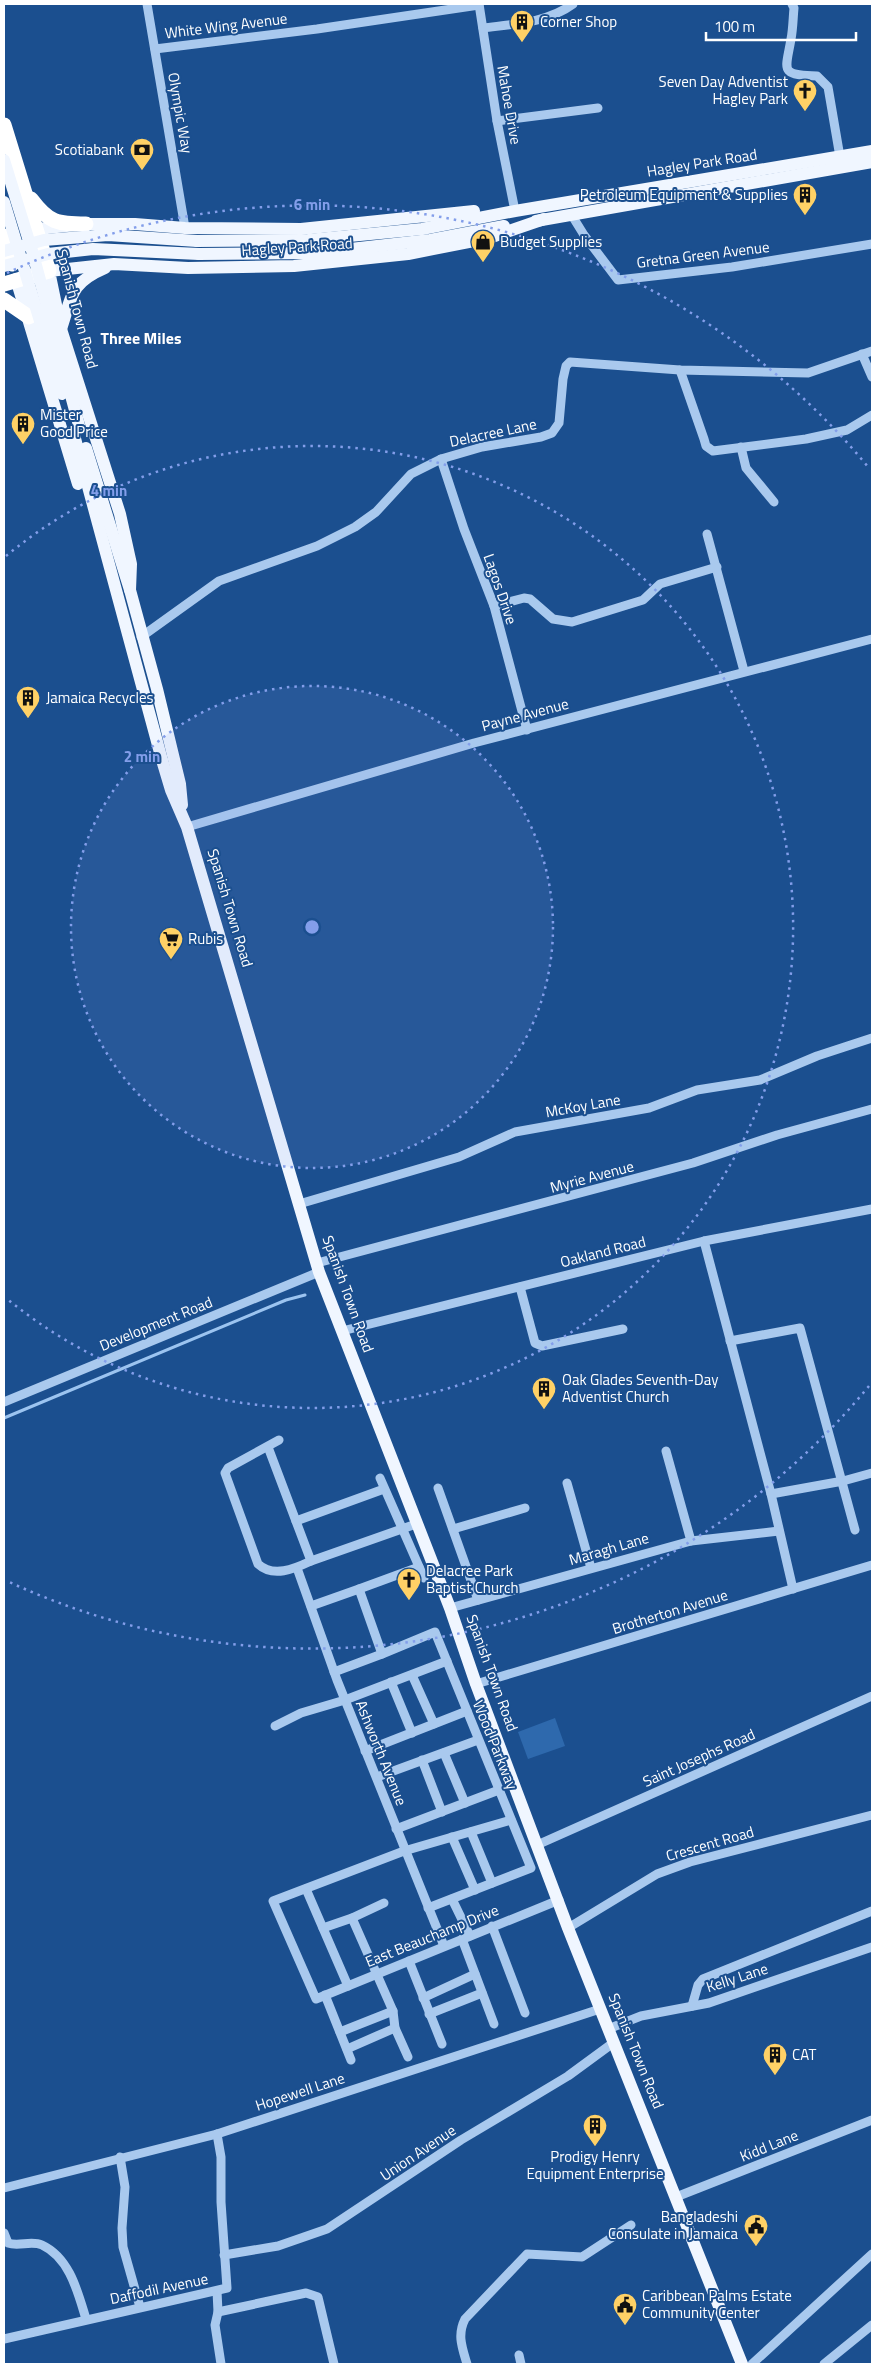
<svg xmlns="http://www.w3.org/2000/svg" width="876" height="2368" font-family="'Titillium Web',sans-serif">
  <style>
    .green { fill: #2e69ad }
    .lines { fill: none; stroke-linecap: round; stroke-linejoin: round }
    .stream { stroke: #9cc4f0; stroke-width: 3 }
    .minor { stroke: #a9c9ee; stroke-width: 9 }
    .major { stroke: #f0f6ff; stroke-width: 12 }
    .highway { stroke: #fff; stroke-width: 15 }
    .major-bridge { stroke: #f0f6ff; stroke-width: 12 }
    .ring { fill: none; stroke: #839eea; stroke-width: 2.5; stroke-dasharray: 2.5 5 }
    .labels { text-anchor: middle; stroke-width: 4; stroke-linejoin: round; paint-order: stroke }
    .poi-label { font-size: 15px; fill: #fff; stroke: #1b4f8f; text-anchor: start }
    .street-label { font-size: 15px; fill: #fff; stroke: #1b4f8f }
    .neighbourhood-label { font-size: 16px; font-weight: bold; fill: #fff; stroke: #1b4f8f }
    .centre { fill: #839eea; stroke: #1b4f8f; stroke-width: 2.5 }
    .ring-label { font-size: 15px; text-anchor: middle; font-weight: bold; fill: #839eea; stroke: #1b4f8f; stroke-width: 4; stroke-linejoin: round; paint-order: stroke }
  </style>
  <rect width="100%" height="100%" fill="#1b4f8f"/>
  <polygon class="green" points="555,1718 565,1746 528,1759 518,1732"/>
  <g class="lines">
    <polyline class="stream" points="4,1418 286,1300 305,1295"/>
    <g class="minor">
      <polyline points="147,4 185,228"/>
      <polyline points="479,4 497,121 515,211"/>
      <path d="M792,4L794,8C793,18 793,29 791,39C786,70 778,75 817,76L828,87L840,157"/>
      <path d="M483,28C514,24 547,23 573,4"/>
      <polyline points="155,49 317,29 479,5"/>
      <polyline points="497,121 598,108"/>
      <polyline points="571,214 584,235 618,280 732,267 872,244"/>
      <polyline points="862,354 872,377"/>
      <polyline points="680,370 704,439 706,446 713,451 806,439 847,430 872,415"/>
      <polyline points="741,447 746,468 774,502"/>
      <polyline points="441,459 464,529 494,606 527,730"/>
      <polyline points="707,534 744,671"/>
      <polyline points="494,606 524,598 530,599 553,619 572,622 643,600 660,584 717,567"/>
      <polyline points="141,637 219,581 317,546 355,527 376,512 411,474 441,459 482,447 541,437 552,433 559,423 563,379 566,366 570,362 680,370 808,373 872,351"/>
      <polyline points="187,827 474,743 872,639"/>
      <polyline points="299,1204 459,1157 515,1132 649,1108 697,1090 760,1080 817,1056 872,1038"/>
      <polyline points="704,1241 771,1494 793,1589"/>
      <polyline points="317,1263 693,1163 777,1135 872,1109"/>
      <polyline points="520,1287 535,1343 542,1346 623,1329"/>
      <polyline points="342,1331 704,1241 872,1209"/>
      <polyline points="730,1341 800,1328 855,1530"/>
      <polyline points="4,1402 319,1272"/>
      <path d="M279,1440L228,1468L225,1473L258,1564C273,1578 294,1569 311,1561L416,1524"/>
      <polyline points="268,1447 311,1561"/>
      <polyline points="666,1451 691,1541"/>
      <polyline points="380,1478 424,1578"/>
      <polyline points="567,1483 591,1568"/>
      <polyline points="438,1488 478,1600"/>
      <polyline points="771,1494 843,1481 872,1473"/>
      <polyline points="296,1521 384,1489"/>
      <polyline points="453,1529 525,1508"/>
      <polyline points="419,1567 359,1589 382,1654 435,1632 531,1868 428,1908"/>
      <polyline points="297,1568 337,1680 444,1946"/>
      <polyline points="311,1606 359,1589"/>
      <polyline points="450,1608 691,1541 779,1531"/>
      <polyline points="334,1672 382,1654"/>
      <polyline points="412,1675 434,1724"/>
      <polyline points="391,1682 412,1733"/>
      <polyline points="476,1684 872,1565"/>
      <polyline points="275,1726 301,1713 345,1700 447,1661"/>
      <polyline points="365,1751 467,1711"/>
      <polyline points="444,1753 465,1803"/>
      <polyline points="422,1760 442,1812"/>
      <polyline points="377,1777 478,1740"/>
      <polyline points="511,1820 404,1851 273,1901 316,1999 559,1900"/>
      <polyline points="396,1829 499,1790"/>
      <polyline points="471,1832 492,1883"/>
      <polyline points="452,1837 475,1890"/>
      <polyline points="537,1845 872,1696"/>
      <polyline points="306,1889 348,1986"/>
      <polyline points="452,1899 470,1936"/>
      <polyline points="352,1918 393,2011 395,2028 408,2057"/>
      <polyline points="492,1926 525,2013"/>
      <polyline points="323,1928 352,1918 384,1903"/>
      <polyline points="568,1928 657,1874 690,1862 872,1815"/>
      <polyline points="462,1939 494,2024"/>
      <polyline points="409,1961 442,2044"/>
      <polyline points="325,1995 351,2060"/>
      <polyline points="423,1998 475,1974"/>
      <polyline points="692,2006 698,1985 703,1979 872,1911"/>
      <polyline points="429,2014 482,1993"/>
      <polyline points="608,2029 641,2016 709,2003 872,1947"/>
      <polyline points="340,2032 393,2011"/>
      <polyline points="347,2049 395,2028"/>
      <polyline points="120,2157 125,2187 122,2228 123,2247 140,2307"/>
      <polyline points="4,2188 217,2134 600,2009"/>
      <polyline points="676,2197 872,2120"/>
      <path d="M4,2233L8,2243C19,2247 31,2240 42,2245C70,2258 78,2293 86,2319"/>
      <polyline points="224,2255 278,2246 327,2229 461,2140 568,2076 613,2043"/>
      <polyline points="217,2291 218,2312 215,2325 221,2364"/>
      <polyline points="218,2312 306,2293 318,2297 334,2364"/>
      <polyline points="4,2339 227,2288 221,2202 221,2157 217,2134"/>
      <polyline points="519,2355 521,2364"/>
      <path d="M467,2364C462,2347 457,2335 465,2319L527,2254L582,2257L631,2225"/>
      <polyline points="752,2364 872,2254"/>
      <polyline points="824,2364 872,2325"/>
    </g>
    <g class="major">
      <polyline points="536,221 872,162"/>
      <polyline points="37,229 86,224 135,224 185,228 301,229 474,211"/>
      <polyline points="197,241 308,240 422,229 515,211 872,151"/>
      <polyline points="199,254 315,253 430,240 504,226"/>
      <polyline points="16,279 78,484"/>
      <path d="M61,329C72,296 70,283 105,268"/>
      <polyline points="73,431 162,760 171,790 187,827 319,1272 450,1608 476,1684 568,1928 742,2364"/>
      <polyline points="86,448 130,590 157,689 180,784 182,805"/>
      <polyline points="130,590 131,564 120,514 61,329 49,271 114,264 188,268 294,266 408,254 489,238 544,219"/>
    </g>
    <g class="highway">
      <polyline points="4,125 49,271 4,284"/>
      <path d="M31,199C49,223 57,224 86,224"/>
      <polyline points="4,236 12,264"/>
      <polyline points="4,300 29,317"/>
    </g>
    <g class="major-bridge">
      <polyline points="4,160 33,254 80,429"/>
      <polyline points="4,202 62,394"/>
      <polyline points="4,251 44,240 108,235 197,241"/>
      <polyline points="4,266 48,254 93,249 199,254"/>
    </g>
  </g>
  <circle cx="312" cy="927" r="241" fill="#839eea" fill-opacity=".12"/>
  <g class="ring">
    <circle cx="312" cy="927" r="241"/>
    <path d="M6 556A481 481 0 1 1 6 1298"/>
    <path d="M869 1386A722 722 0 0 1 7 1581M7 273A722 722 0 0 1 869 468"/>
  </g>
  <defs>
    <symbol id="building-pin" viewBox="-11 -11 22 30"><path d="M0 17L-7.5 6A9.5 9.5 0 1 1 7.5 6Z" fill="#ffd166" stroke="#1b4f8f"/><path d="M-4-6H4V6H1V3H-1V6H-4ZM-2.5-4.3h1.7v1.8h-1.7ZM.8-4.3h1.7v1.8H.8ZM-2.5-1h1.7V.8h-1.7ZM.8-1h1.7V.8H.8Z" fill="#111"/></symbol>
    <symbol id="church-pin" viewBox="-11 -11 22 30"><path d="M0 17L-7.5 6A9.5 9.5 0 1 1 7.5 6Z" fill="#ffd166" stroke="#1b4f8f"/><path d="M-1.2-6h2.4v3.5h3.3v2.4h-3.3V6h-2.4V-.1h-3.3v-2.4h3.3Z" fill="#111"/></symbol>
    <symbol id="bank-pin" viewBox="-11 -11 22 30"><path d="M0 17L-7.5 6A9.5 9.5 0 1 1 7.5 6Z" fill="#ffd166" stroke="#1b4f8f"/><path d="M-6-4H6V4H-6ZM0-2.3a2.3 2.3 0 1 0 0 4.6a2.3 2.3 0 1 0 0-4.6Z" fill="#111"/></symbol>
    <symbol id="shop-pin" viewBox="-11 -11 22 30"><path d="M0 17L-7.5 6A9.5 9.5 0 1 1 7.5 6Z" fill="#ffd166" stroke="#1b4f8f"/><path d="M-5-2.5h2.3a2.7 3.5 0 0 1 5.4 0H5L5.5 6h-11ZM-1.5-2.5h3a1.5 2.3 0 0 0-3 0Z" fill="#111"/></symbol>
    <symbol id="supermarket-pin" viewBox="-11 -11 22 30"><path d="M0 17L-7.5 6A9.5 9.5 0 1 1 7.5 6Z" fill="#ffd166" stroke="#1b4f8f"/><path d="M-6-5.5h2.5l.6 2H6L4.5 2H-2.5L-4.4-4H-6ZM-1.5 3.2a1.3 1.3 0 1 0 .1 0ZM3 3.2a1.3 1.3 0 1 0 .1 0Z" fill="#111"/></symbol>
    <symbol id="civic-pin" viewBox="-11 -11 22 30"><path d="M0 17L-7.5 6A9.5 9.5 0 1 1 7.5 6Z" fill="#ffd166" stroke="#1b4f8f"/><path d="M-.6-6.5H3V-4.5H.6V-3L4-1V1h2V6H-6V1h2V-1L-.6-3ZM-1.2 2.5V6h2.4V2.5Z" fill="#111"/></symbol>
  </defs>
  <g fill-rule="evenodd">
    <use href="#building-pin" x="508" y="8" width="28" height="38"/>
    <use href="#church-pin" x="791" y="77" width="28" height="38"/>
    <use href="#bank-pin" x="128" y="136" width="28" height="38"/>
    <use href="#building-pin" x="791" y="181" width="28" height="38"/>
    <use href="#shop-pin" x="469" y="228" width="28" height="38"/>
    <use href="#building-pin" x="9" y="410" width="28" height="38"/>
    <use href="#building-pin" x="14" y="684" width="28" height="38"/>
    <use href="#supermarket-pin" x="157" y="925" width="28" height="38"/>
    <use href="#building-pin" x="530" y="1375" width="28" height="38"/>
    <use href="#church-pin" x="395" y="1566" width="28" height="38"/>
    <use href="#building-pin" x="761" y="2041" width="28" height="38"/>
    <use href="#building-pin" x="581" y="2112" width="28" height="38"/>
    <use href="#civic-pin" x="742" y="2212" width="28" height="38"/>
    <use href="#civic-pin" x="611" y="2291" width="28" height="38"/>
  </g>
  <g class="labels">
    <g class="poi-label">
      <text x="540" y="27">Corner Shop</text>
      <text x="788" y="87" text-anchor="end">Seven Day Adventist<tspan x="788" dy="17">Hagley Park</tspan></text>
      <text x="124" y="155" text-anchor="end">Scotiabank</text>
      <text x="788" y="200" text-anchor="end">Petroleum Equipment &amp; Supplies</text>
      <text x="500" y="247">Budget Supplies</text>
      <text x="40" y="420">Mister<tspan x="40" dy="17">Good Price</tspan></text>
      <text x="46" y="703">Jamaica Recycles</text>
      <text x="188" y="944">Rubis</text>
      <text x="562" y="1385">Oak Glades Seventh-Day<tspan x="562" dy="17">Adventist Church</tspan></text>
      <text x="426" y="1576">Delacree Park<tspan x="426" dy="17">Baptist Church</tspan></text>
      <text x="792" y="2060">CAT</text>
      <text x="595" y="2162" text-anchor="middle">Prodigy Henry<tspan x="595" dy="17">Equipment Enterprise</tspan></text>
      <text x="738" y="2222" text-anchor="end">Bangladeshi<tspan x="738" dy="17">Consulate in Jamaica</tspan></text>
      <text x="642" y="2301">Caribbean Palms Estate<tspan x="642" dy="17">Community Center</tspan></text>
    </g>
    <g class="street-label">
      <text transform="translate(226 26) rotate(-7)" y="5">White Wing Avenue</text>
      <text transform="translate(509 105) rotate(80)" y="5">Mahoe Drive</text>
      <text transform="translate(180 113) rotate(80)" y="5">Olympic Way</text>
      <text transform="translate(702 163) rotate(-9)" y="5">Hagley Park Road</text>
      <text transform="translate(297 247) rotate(-4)" y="5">Hagley Park Road</text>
      <text transform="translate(703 255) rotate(-7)" y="5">Gretna Green Avenue</text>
      <text transform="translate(77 309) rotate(75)" y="5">Spanish Town Road</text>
      <text transform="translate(493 433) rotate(-12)" y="5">Delacree Lane</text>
      <text transform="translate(500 589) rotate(71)" y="5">Lagos Drive</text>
      <text transform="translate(525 715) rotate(-15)" y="5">Payne Avenue</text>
      <text transform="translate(230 908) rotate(73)" y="5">Spanish Town Road</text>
      <text transform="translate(583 1106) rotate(-10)" y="5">McKoy Lane</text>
      <text transform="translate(592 1177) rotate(-15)" y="5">Myrie Avenue</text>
      <text transform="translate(603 1252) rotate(-14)" y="5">Oakland Road</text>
      <text transform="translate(348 1294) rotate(70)" y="5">Spanish Town Road</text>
      <text transform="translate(156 1324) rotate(-22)" y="5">Development Road</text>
      <text transform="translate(609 1549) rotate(-16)" y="5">Maragh Lane</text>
      <text transform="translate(670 1612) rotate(-17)" y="5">Brotherton Avenue</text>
      <text transform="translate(492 1673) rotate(70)" y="5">Spanish Town Road</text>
      <text transform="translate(495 1745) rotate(68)" y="5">Wood Parkway</text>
      <text transform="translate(381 1753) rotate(68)" y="5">Ashworth Avenue</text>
      <text transform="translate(699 1758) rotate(-24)" y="5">Saint Josephs Road</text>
      <text transform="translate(710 1844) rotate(-16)" y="5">Crescent Road</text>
      <text transform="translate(432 1936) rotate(-22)" y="5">East Beauchamp Drive</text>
      <text transform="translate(737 1978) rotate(-18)" y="5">Kelly Lane</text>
      <text transform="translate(636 2051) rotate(68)" y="5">Spanish Town Road</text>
      <text transform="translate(300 2092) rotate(-18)" y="5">Hopewell Lane</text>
      <text transform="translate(769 2146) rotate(-22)" y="5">Kidd Lane</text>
      <text transform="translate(418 2153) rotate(-34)" y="5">Union Avenue</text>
      <text transform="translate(159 2289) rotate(-12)" y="5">Daffodil Avenue</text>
    </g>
    <g class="neighbourhood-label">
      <text x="141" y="344">Three Miles</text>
    </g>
  </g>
  <circle cx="312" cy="927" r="8" class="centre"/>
  <g class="ring-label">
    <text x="312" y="210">6 min</text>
    <text x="109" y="496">4 min</text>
    <text x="142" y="762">2 min</text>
  </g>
  <rect width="876" height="2368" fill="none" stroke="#ffffff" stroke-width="10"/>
  <path d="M706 32v8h150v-8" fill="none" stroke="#ffffff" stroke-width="2.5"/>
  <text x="714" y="32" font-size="15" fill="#ffffff" stroke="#1b4f8f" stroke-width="4" paint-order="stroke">100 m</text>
</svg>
